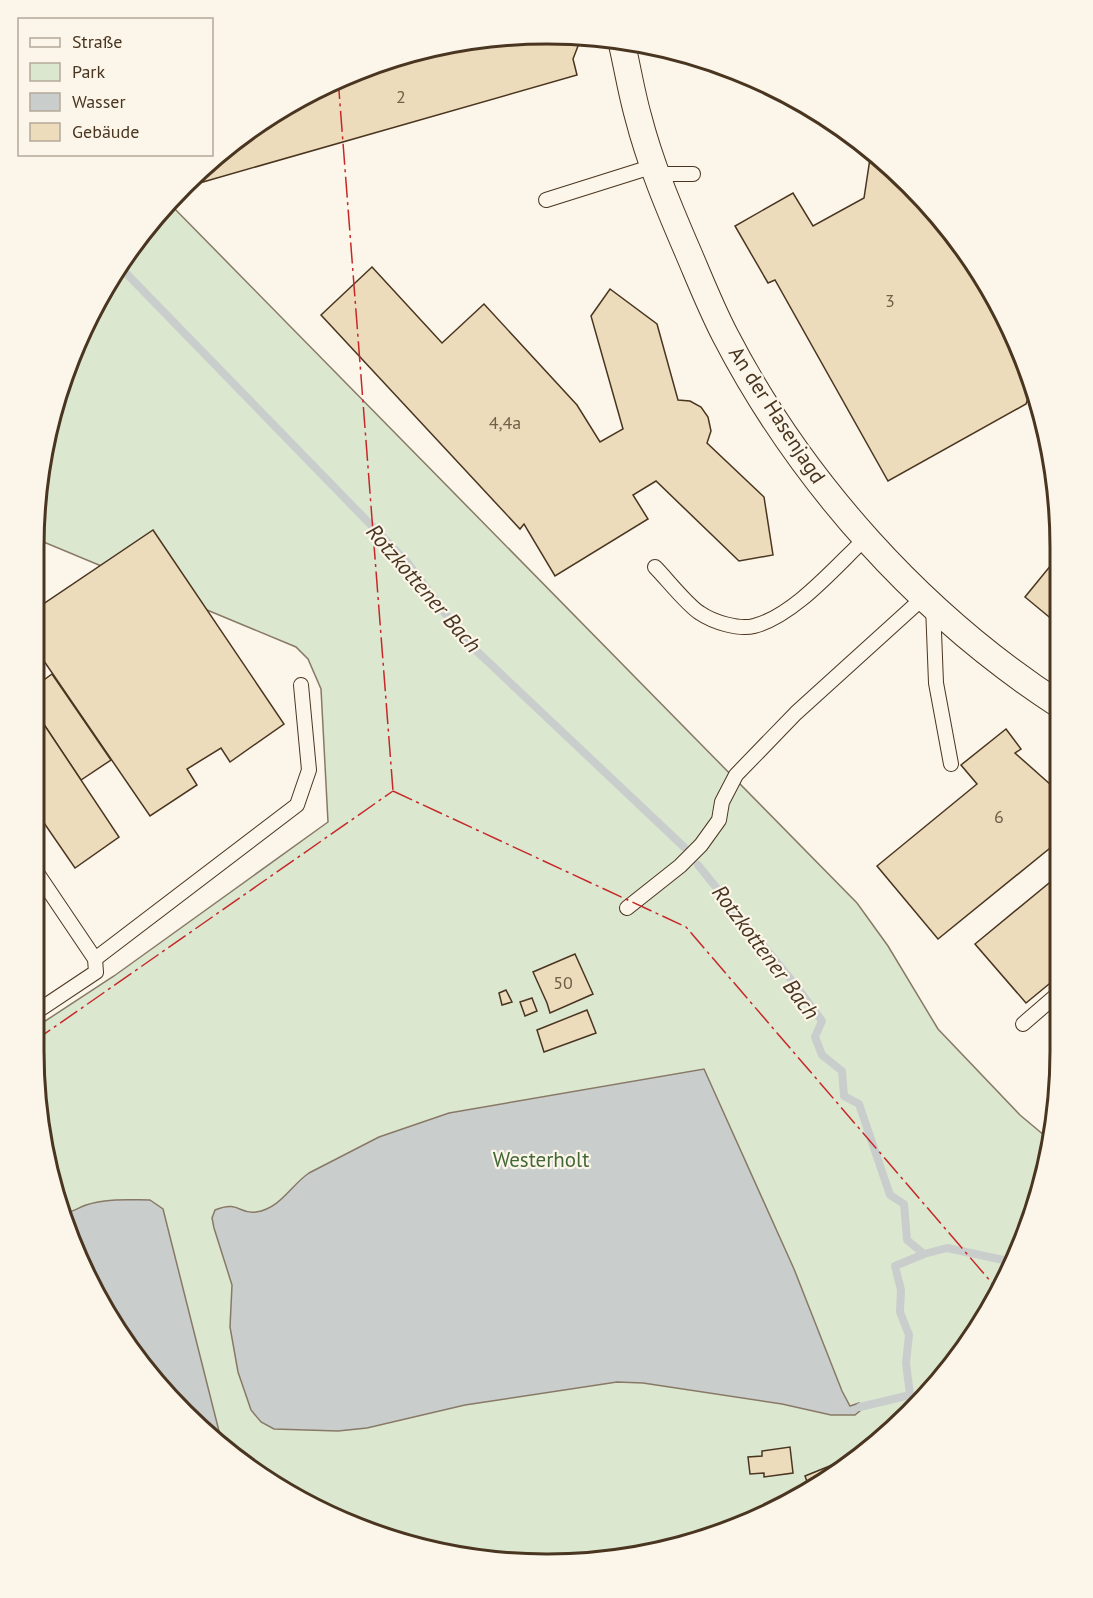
<svg xmlns="http://www.w3.org/2000/svg" width="1093" height="1598" font-family="'PT Sans',sans-serif">
  <style>
    .green { fill: #dce7d0; stroke: #887966; stroke-width: 1.5 }
    .water { fill: #c9cecd; stroke: #887966; stroke-width: 1.5 }
    .lines { fill: none; stroke-linecap: round; stroke-linejoin: round }
    .stream { stroke: #c9cecd; stroke-width: 8 }
    .building { fill: #ecdcbc; stroke: #4a3520; stroke-width: 1.5 }
    .service-casing { stroke: #4a3520; stroke-width: 16 }
    .minor-casing { stroke: #4a3520; stroke-width: 28 }
    .service { stroke: #fbf6e9; stroke-width: 14 }
    .minor { stroke: #fbf6e9; stroke-width: 26 }
    .power { stroke: #c62828; stroke-width: 1.5; stroke-dasharray: 21 4.5 3 4.5; stroke-linecap: butt }
    .labels { text-anchor: middle; stroke-width: 4.5; stroke-linejoin: round; paint-order: stroke }
    .number-label { font-size: 18px; fill: #725f47 }
    .street-label { font-size: 21px; fill: #4a3520; stroke: #fbf6e9 }
    .park-label { font-size: 21px; fill: #436837; stroke: #fbf6e9 }
    .water-label { font-size: 22px; font-style: italic; fill: #4a3520; stroke: #fbf6e9 }
    .rim { fill: none; stroke: #4a3520; stroke-width: 3 }
  </style>
  <rect width="100%" height="100%" fill="#fbf6e9"/>
  <polygon class="green" points="169,203 857,903 888,946 938,1029 1020,1115 1051,1141 1050,1152 1021,1248 973,1337 909,1415 774,1512 646,1555 480,1561 350,1526 208,1438 119,1337 51,1185 33,1052 33,1029 114,976 328,822 321,689 308,659 296,647 34,538 43,447 86,319"/>
  <g class="water">
    <path d="M704,1069L794,1269L842,1391L850,1406L859,1403L861,1410L855,1415H831L782,1404L643,1383L617,1382L465,1405L367,1428L338,1431L274,1429L261,1422L251,1410L238,1372L230,1327L232,1285L214,1228L212,1218L215,1210C240,1200 239,1215 256,1212C281,1208 291,1185 309,1173L379,1137L449,1113Z"/>
    <path d="M150,1200L163,1209L223,1447L208,1438L119,1336L64,1214C72,1212 78,1208 86,1205C106,1198 130,1200 150,1200Z"/>
  </g>
  <g class="lines">
    <g class="stream">
      <polyline points="122,269 407,562 465,640 684,847"/>
      <polyline points="698,865 797,987 822,1021 815,1037 822,1055 842,1071 844,1096 859,1104 890,1195 904,1204 907,1240 924,1254"/>
      <polyline points="860,1407 910,1395 906,1363 909,1335 900,1312 901,1290 895,1266 924,1254 947,1248 1013,1262"/>
    </g>
  </g>
  <g class="building">
    <polygon points="547,33 576,36 578,46 573,59 577,75 182,188 184,183 262,119 350,72 447,43"/>
    <polygon points="871,152 910,184 1007,319 1031,390 1026,404 888,481 775,280 768,283 735,226 793,193 813,226 864,198"/>
    <polygon points="372,267 442,343 484,304 577,405 600,442 623,429 591,316 610,289 657,324 678,400 690,401 701,407 708,417 711,431 707,443 764,497 773,555 739,561 656,481 633,495 648,519 555,576 524,524 520,529 321,315"/>
    <polygon points="153,530 284,724 230,762 221,748 187,769 197,785 150,816 33,645 33,611"/>
    <polygon points="1060,554 1060,626 1025,597"/>
    <polygon points="52,674 111,760 81,780 33,708 33,688"/>
    <polygon points="33,708 119,837 75,868 33,807"/>
    <polygon points="1006,729 1021,749 1015,753 1060,793 1060,840 938,939 877,866 977,784 961,765"/>
    <polygon points="1060,874 1060,975 1026,1003 975,944"/>
    <polygon points="575,954 593,994 550,1013 547,1003 533,972"/>
    <polygon points="506,990 512,1002 502,1005 499,993"/>
    <polygon points="532,998 537,1011 525,1016 520,1002"/>
    <polygon points="587,1010 596,1033 544,1052 537,1030"/>
    <polygon points="790,1447 793,1473 764,1477 764,1473 750,1474 748,1457 762,1456 762,1451"/>
    <polygon points="847,1459 809,1487 805,1476"/>
  </g>
  <g class="lines">
    <defs>
      <g id="service">
        <polyline points="656,174 693,174"/>
        <polyline points="546,200 654,166"/>
        <path d="M655,567C666,578 688,606 700,613C713,622 739,630 754,626C794,616 836,566 866,538"/>
        <polyline points="933,606 936,683 951,764"/>
        <polyline points="33,867 95,959 96,972 33,1014"/>
        <polyline points="627,908 680,866 701,845 719,820 722,802 736,775 796,713 924,597"/>
        <polyline points="95,959 297,805 309,770 301,685"/>
        <polyline points="1023,1024 1060,992"/>
      </g>
      <path id="minor" d="M621,40C627,65 631,91 638,116C650,163 669,208 688,252C700,280 711,308 725,335C801,482 921,615 1060,705"/>
    </defs>
    <use href="#service" class="service-casing"/>
    <use href="#minor" class="minor-casing"/>
    <use href="#service" class="service"/>
    <use href="#minor" class="minor"/>
    <g class="power">
      <polyline points="338,78 393,791"/>
      <polyline points="393,791 686,927 998,1290"/>
      <polyline points="33,1042 393,791"/>
    </g>
  </g>
  <g class="labels">
    <g class="number-label">
      <text x="401" y="103">2</text>
      <text x="890" y="307">3</text>
      <text x="505" y="429">4,4a</text>
      <text x="999" y="823">6</text>
      <text x="563" y="989">50</text>
    </g>
    <g class="street-label">
      <text transform="translate(777 415) rotate(57)" y="7">An der Hasenjagd</text>
    </g>
    <g class="park-label">
      <text x="541" y="1167">Westerholt</text>
    </g>
    <g class="water-label">
      <text transform="translate(424 588) rotate(49)" y="8">Rotzkottener Bach</text>
      <text transform="translate(766 952) rotate(53)" y="8">Rotzkottener Bach</text>
    </g>
  </g>
  <path d="M0 0H1093V1598H0ZM547 44H547A503 503 0 0 1 1050 547V1051A503 503 0 0 1 547 1554H547A503 503 0 0 1 44 1051V547A503 503 0 0 1 547 44Z" fill="#fbf6e9" fill-rule="evenodd"/>
  <path class="rim" d="M547 44H547A503 503 0 0 1 1050 547V1051A503 503 0 0 1 547 1554H547A503 503 0 0 1 44 1051V547A503 503 0 0 1 547 44Z"/>
  <rect x="18" y="18" width="195" height="138" fill="#fbf6e9" stroke="#b4a999" stroke-width="1.5"/>
  <rect x="30" y="38" width="30" height="9" fill="#fbf6e9" stroke="#b4a999" stroke-width="1.5"/>
  <text x="72" y="48" font-size="18" fill="#4a3520">Straße</text>
  <rect x="30" y="63" width="30" height="18" fill="#dce7d0" stroke="#b4a999" stroke-width="1.5"/>
  <text x="72" y="78" font-size="18" fill="#4a3520">Park</text>
  <rect x="30" y="93" width="30" height="18" fill="#c9cecd" stroke="#b4a999" stroke-width="1.5"/>
  <text x="72" y="108" font-size="18" fill="#4a3520">Wasser</text>
  <rect x="30" y="123" width="30" height="18" fill="#ecdcbc" stroke="#b4a999" stroke-width="1.5"/>
  <text x="72" y="138" font-size="18" fill="#4a3520">Gebäude</text>
</svg>
